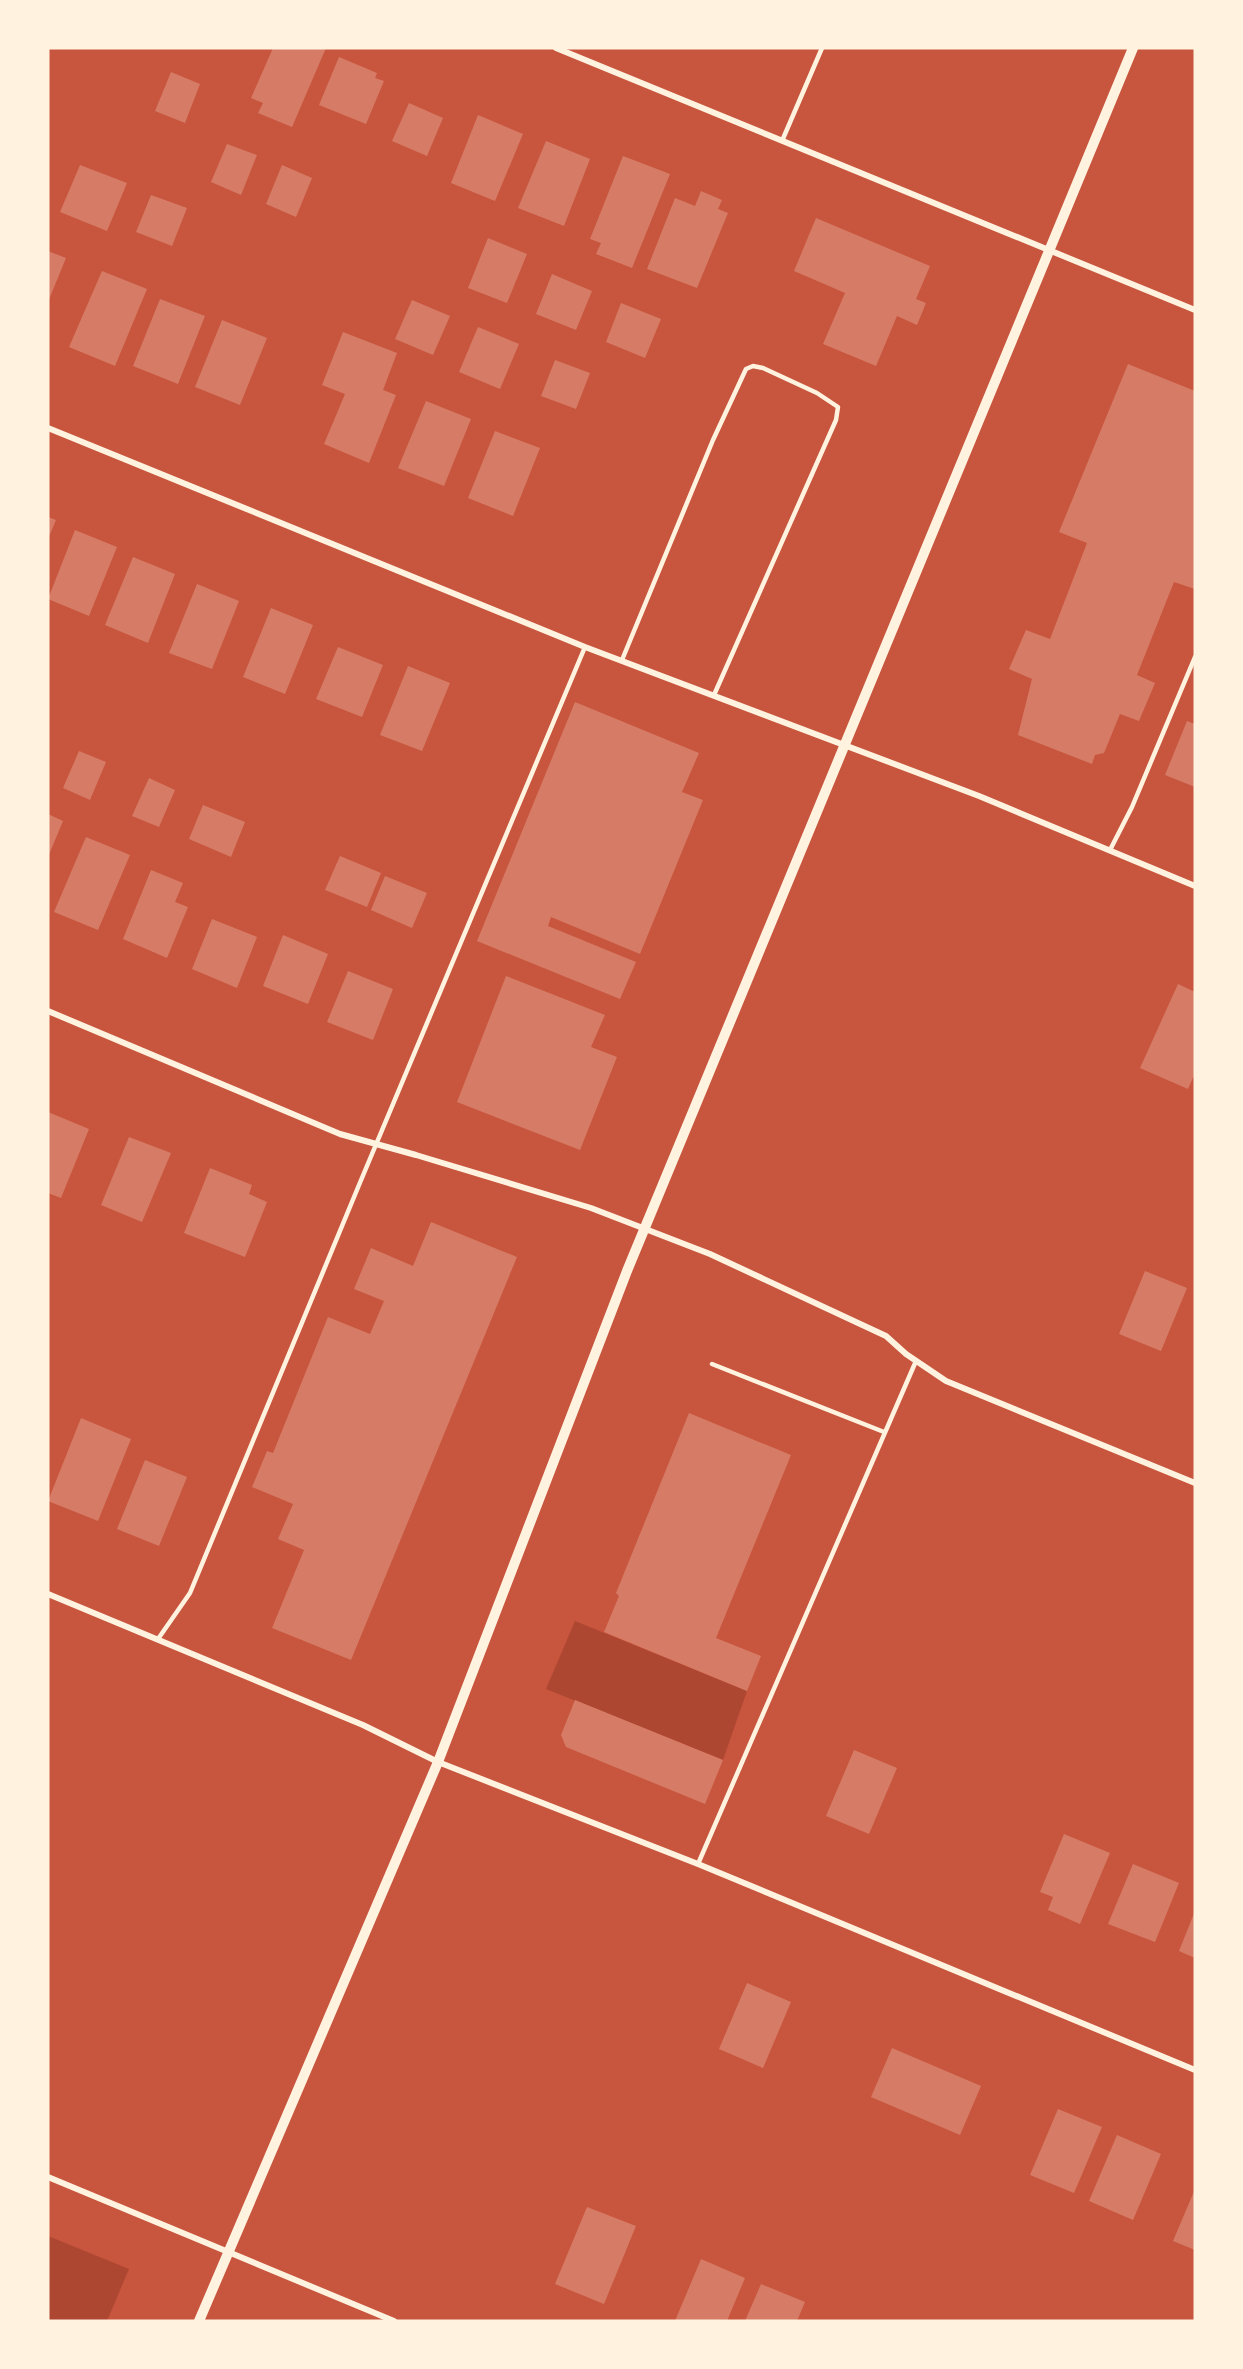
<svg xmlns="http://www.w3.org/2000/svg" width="1243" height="2369" font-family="Helvetica,sans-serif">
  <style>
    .green { fill: #ae4732 }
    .building { fill: #d67c66 }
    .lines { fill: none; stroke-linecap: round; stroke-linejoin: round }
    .service { stroke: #fff3e0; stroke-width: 4.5 }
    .minor { stroke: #fff3e0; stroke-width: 6 }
    .tertiary { stroke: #fff3e0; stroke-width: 10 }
  </style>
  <rect width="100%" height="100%" fill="#c8553d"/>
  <g class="green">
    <polygon points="575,1621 747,1691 723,1760 546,1689"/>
    <polygon points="48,2236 129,2269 107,2321 48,2321"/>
  </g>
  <g class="building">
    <polygon points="273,48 326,48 292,127 258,113 263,103 251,98"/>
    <polygon points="339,57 377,73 375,78 384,81 366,124 319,105"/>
    <polygon points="171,72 200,84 185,123 155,111"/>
    <polygon points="409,103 443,118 427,156 392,141"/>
    <polygon points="478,115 523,134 495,201 451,183"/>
    <polygon points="546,141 590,159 564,226 518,208"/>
    <polygon points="227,144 257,155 241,195 211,182"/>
    <polygon points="623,156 670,174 632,268 596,254 601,243 590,239"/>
    <polygon points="80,165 127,183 107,231 60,212"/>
    <polygon points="282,165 312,178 296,217 266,204"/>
    <polygon points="701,191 722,200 718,209 728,213 697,288 647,269 675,198 695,206"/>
    <polygon points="151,195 187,208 172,246 136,232"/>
    <polygon points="816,218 930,266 916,299 926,303 917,325 897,316 876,366 823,344 845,293 794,271"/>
    <polygon points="488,238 527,254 507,303 468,288"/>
    <polygon points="48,251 66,258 48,302"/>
    <polygon points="102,271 147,289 115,366 69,347"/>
    <polygon points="552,274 592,291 576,330 536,314"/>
    <polygon points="160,299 205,316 178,384 133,366"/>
    <polygon points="412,300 450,316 433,355 395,339"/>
    <polygon points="621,303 661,319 645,358 606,342"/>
    <polygon points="222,320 267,338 240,405 195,387"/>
    <polygon points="478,327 519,344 500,389 459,372"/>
    <polygon points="343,332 397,353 383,390 396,395 369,463 324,444 345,394 322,385"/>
    <polygon points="555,360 590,373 576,409 541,396"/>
    <polygon points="1128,364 1195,391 1195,589 1174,582 1137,675 1155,683 1139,721 1120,714 1104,753 1095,755 1092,764 1018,735 1032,679 1009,669 1026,630 1050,639 1087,543 1059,532"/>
    <polygon points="426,401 471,419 444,486 398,468"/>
    <polygon points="495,431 540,448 513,516 468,498"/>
    <polygon points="48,517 56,520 48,539"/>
    <polygon points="75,530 117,547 89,616 48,599"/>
    <polygon points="133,557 175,574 148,643 105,625"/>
    <polygon points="197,584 239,601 212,669 169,653"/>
    <polygon points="271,608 313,625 285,694 243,677"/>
    <polygon points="338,647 383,665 362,717 316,699"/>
    <polygon points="408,666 450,683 422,751 380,735"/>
    <polygon points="575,702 699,753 682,792 703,800 640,954 551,917 548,926 636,962 620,999 477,941"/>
    <polygon points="1187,721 1195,724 1195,787 1165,775"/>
    <polygon points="79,751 106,762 90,800 63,788"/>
    <polygon points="149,778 175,790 159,827 132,816"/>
    <polygon points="203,805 245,822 231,857 189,839"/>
    <polygon points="48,814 63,821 48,857"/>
    <polygon points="86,837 130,855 98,930 54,912"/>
    <polygon points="340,856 381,873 367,907 325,890"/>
    <polygon points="151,870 183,883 175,902 188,907 167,958 123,939"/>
    <polygon points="385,876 427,893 412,928 371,910"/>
    <polygon points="212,919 257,937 237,988 192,969"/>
    <polygon points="283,935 328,954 308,1004 263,986"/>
    <polygon points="348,971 393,989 373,1040 327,1022"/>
    <polygon points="506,976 605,1015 591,1047 617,1057 580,1150 457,1102"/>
    <polygon points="1178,984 1195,992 1195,1073 1188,1089 1140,1068"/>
    <polygon points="48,1112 89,1129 61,1198 48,1193"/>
    <polygon points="129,1137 171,1153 142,1222 101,1205"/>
    <polygon points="210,1168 252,1185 249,1194 267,1202 245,1257 184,1233"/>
    <polygon points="431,1222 517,1257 351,1660 272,1628 304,1550 278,1539 293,1504 252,1487 267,1451 273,1453 328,1317 370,1334 384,1301 354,1289 371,1248 413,1266"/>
    <polygon points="1145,1271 1187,1288 1161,1351 1119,1334"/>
    <polygon points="689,1413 791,1455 716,1638 761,1656 747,1691 604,1632 619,1596 616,1593"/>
    <polygon points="81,1418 131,1439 98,1521 48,1501"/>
    <polygon points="145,1460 187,1477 159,1546 117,1529"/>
    <polygon points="575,1700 723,1760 705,1804 566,1747 561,1735"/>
    <polygon points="854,1750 897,1768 869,1834 826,1816"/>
    <polygon points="1064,1834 1110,1853 1080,1924 1048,1910 1053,1897 1040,1892"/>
    <polygon points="1133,1864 1179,1883 1155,1942 1108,1924"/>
    <polygon points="1195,1911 1195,1958 1179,1951"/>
    <polygon points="747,1983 791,2002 763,2068 719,2049"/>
    <polygon points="892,2048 981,2086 960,2135 871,2097"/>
    <polygon points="1058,2109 1102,2127 1074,2193 1030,2175"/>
    <polygon points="1117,2135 1161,2154 1133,2220 1089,2201"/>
    <polygon points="1195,2189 1195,2250 1173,2241"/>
    <polygon points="587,2207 636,2226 604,2304 555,2284"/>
    <polygon points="701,2259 745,2278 727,2321 675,2321"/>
    <polygon points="761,2284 805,2302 797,2321 745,2321"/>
  </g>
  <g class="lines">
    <g class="service">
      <polyline points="782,141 822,48"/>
      <polyline points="622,660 713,440 746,369 753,366 763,368 817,393 838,407 836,420 714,695"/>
      <polyline points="1110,850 1132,807 1195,657"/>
      <polyline points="712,1364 884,1432"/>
      <polyline points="158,1639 190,1593 359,1185 585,647"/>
      <polyline points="698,1864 916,1361"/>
    </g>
    <g class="minor">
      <polyline points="556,48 1195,310"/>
      <polyline points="48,428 585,647 979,796 1195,886"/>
      <polyline points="48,1011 340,1134 416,1155 591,1208 710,1254 886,1336 906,1354 946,1381 1195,1483"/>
      <polyline points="48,1594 363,1725 438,1762 698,1864 1195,2070"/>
      <polyline points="48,2177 394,2321"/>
    </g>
    <polyline class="tertiary" points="199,2321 438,1762 627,1271 1133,48"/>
  </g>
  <rect width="1243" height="2369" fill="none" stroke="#fff3e0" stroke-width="99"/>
</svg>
